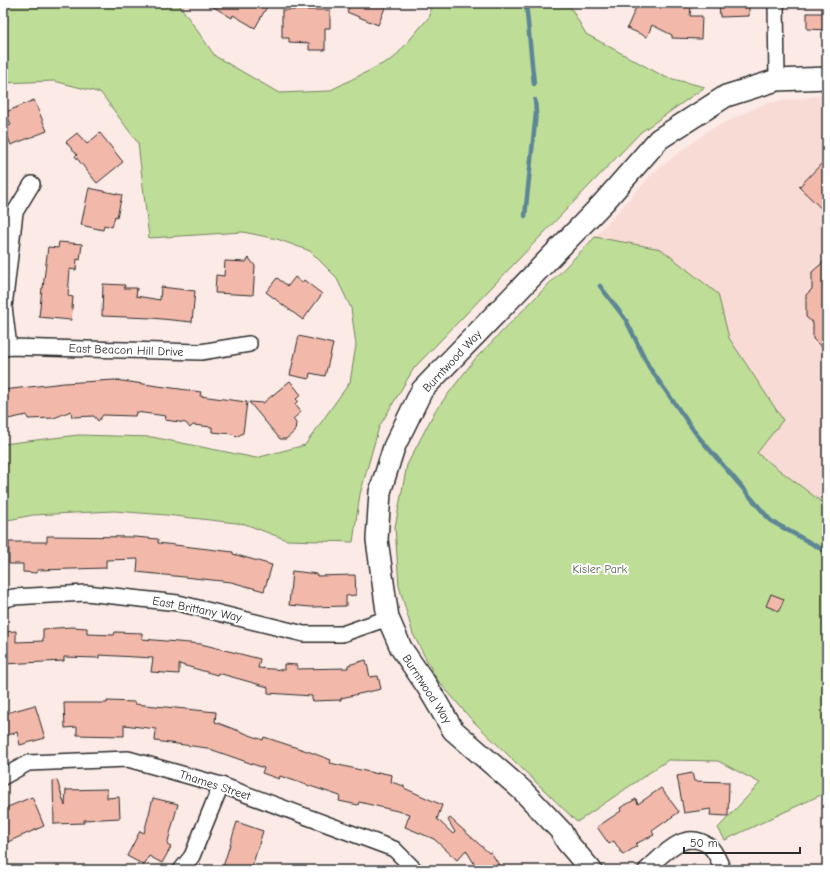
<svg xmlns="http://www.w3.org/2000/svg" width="830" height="873" font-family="'Comic Neue',sans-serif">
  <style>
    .built { fill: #f8dbd4 }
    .green { fill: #bedd96; stroke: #748460 }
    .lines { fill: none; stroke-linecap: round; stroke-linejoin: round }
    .stream { stroke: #5c8696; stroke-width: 4.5 }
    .building { fill: #f2b9ab; stroke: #2b2b2b }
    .street-casing { stroke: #2b2b2b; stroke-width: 18 }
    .secondary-casing { stroke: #2b2b2b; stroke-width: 24 }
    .street { stroke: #fff; stroke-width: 15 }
    .secondary { stroke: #fff; stroke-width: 21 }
    .labels { text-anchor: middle; stroke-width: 4; stroke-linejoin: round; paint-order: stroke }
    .street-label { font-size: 12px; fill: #2b2b2b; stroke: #fff }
    .park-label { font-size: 12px; fill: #57604b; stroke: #fff }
  </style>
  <rect width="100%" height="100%" fill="#fbeae6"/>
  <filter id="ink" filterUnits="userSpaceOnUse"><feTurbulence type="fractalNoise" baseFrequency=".025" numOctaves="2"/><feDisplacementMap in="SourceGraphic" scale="8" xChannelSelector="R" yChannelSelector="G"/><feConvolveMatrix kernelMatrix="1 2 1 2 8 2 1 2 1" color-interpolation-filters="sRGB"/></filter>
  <g filter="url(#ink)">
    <polygon class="built" points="818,96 827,96 827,506 757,452 783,420 729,338 718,294 595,237 653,173 709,130 766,103"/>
    <g class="green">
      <polygon points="3,3 178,3 215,56 279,93 329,91 394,58 430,16 430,3 568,3 586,34 665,77 705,87 641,132 414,368 379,427 360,494 353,542 287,540 245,524 166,515 114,511 33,515 3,521 3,444 78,435 152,437 256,458 305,445 350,382 356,345 351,308 336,277 310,251 277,239 243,232 149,238 138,143 101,93 54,81 3,83"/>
      <polygon points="595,237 661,249 718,294 729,338 783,420 757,453 827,506 827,792 725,840 718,828 760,783 718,761 668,760 577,822 471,719 436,678 413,634 399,586 395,527 407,465 435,411 475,359"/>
    </g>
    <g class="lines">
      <g class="stream">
        <polyline points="526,3 534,84"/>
        <polyline points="525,216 536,113 535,100"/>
        <polyline points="600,286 626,320 649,367 697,435 771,521 827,552"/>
      </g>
    </g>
    <g class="building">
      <polygon points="207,3 269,3 255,28 233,15 232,18"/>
      <polygon points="351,3 387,3 378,25 347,12"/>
      <polygon points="638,3 691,6 690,16 702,16 701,39 672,38 672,35 652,25 647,37 627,28"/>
      <polygon points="719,3 749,3 749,16 720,17"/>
      <polygon points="282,10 330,10 330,28 325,28 325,50 309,50 309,43 289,42 289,38 282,38"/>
      <polygon points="807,13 827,13 827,30 807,29"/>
      <polygon points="34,100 47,131 11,145 4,128 11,125 6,112"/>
      <polygon points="77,133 87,144 100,133 123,162 97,183 75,156 77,155 66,142"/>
      <polygon points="827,158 827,214 799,187"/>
      <polygon points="89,188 122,195 117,217 115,216 112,227 104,225 103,230 81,225"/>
      <polygon points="59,242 82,244 80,260 77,259 76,270 70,269 68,296 73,297 71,320 39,317 42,288 43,288 48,247 58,248"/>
      <polygon points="249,258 255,266 253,295 215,293 216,275 224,276 225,261 246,262"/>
      <polygon points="827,259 827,352 813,339 813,323 806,317 806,295 812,289 812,272"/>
      <polygon points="295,277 302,283 304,280 322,294 303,320 266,292 277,278 288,286"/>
      <polygon points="103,284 125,285 124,288 137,288 136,296 160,300 161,287 195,291 192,322 152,318 102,316"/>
      <polygon points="299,336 333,344 325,376 310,373 309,379 290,375"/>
      <polygon points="115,380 201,392 200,396 247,402 243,433 236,437 233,434 212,432 212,427 193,425 190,428 186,423 165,420 166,416 136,412 135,416 103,415 98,421 94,416 72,417 71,411 54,418 28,419 27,415 3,420 3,390 64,383"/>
      <polygon points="290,381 301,395 296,399 298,401 295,404 301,412 293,419 296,423 295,431 286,439 280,439 249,402 263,403"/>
      <polygon points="47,536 135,537 158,539 158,543 233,552 233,554 272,565 264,591 231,582 137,572 138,559 106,560 106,568 37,570 37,573 23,572 23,564 9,564 9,542 47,542"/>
      <polygon points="292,571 317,574 317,576 355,575 356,595 346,596 346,606 311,607 289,605"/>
      <polygon points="771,594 784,599 779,611 766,606"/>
      <polygon points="71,627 87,628 87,634 114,635 115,632 142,633 142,639 201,644 260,659 258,668 284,670 284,664 297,665 297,669 348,668 348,665 366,660 370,677 378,676 381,689 341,698 341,700 312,701 312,696 268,693 268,687 218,673 217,675 179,664 179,674 151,672 153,658 99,655 99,658 64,657 64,661 3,664 3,632 16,631 16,642 43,641 43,629"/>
      <polygon points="107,701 135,702 135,704 216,712 215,722 263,740 264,737 310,752 331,760 330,763 378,774 378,772 392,775 391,782 404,786 404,788 442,805 437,819 453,834 455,832 448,820 450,818 489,853 491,852 502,870 478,870 466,850 457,860 434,839 405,827 410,814 359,802 358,805 339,801 340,796 280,776 279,779 262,773 264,768 207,748 155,741 156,729 124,725 124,736 77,735 77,727 65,728 64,703 107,703"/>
      <polygon points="35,705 45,738 20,745 17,732 3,737 3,714"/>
      <polygon points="692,773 694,781 729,782 728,816 710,815 711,809 684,813 677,776"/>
      <polygon points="57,780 65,806 66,790 107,789 107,798 119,797 120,818 84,820 84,823 54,824 53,781"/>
      <polygon points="661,788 679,812 652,831 654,835 635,844 637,846 623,855 614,841 609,844 597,827 621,811 620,808 636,799 638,804"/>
      <polygon points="32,797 44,826 3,844 3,809"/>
      <polygon points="153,798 178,804 167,845 171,847 162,863 149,856 144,865 127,856 140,831 144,833"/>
      <polygon points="237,822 263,831 251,870 222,870"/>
    </g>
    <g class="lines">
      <defs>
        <g id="street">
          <polyline points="776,3 777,80"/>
          <polyline points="9,347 4,307 15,212 32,184"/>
          <polyline points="3,349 9,347 201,352 249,344"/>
          <polyline points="3,600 13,597 86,593 178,603 304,634 342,634 388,618"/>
          <polyline points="3,777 28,763 128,759 221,785 394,849 415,870"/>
          <polyline points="181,870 192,856 221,785"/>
          <path d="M646,870C664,854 684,828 709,846C715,850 720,863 723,870"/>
        </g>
        <polyline id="secondary" points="591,870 567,842 561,831 522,790 453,730 427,686 401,648 388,618 377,540 380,492 394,447 422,390 604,202 659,139 726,96 777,80 827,78"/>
      </defs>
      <use href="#street" class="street-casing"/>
      <use href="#secondary" class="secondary-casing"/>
      <use href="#street" class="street"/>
      <use href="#secondary" class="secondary"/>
    </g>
  </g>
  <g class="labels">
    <g class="street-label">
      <text transform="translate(126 350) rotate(2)" y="4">East Beacon Hill Drive</text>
      <text transform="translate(452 361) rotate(-47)" y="4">Burntwood Way</text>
      <text transform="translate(197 609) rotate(11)" y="4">East Brittany Way</text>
      <text transform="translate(427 689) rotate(57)" y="4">Burntwood Way</text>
      <text transform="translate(215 785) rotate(18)" y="4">Thames Street</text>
    </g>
    <g class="park-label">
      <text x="600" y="573">Kisler Park</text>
    </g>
  </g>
  <rect width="830" height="873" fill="none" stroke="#fff" stroke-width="16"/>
  <rect x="8" y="8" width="814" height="857" fill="none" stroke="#2b2b2b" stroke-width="1.5" filter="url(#ink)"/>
  <path d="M684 847v6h116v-6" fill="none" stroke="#2b2b2b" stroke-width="2"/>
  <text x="690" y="847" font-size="12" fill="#2b2b2b" stroke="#ffffff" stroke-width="3" paint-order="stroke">50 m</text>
</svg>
